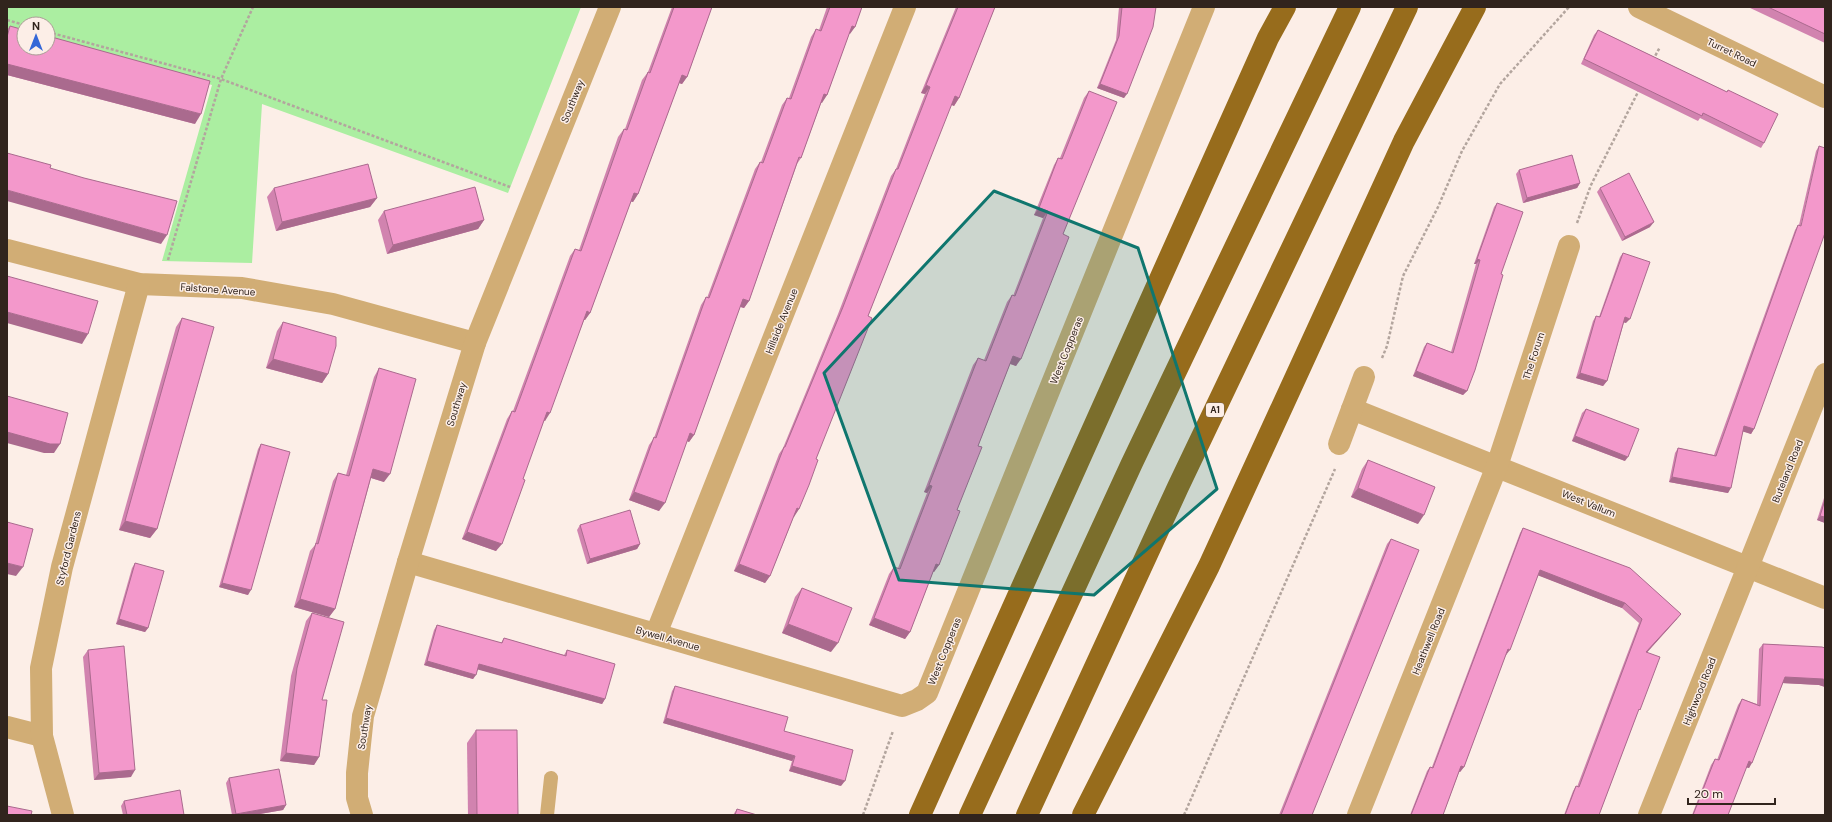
<svg xmlns="http://www.w3.org/2000/svg" width="1832" height="822" font-family="'DM Sans',sans-serif">
  <style>
    .green { fill: #abeea1 }
    .lines { fill: none; stroke-linecap: round; stroke-linejoin: round }
    .path { stroke: #b3a59e; stroke-width: 2.5; stroke-dasharray: 3 2; stroke-linecap: butt }
    .service { stroke: #d1ad75; stroke-width: 14 }
    .minor { stroke: #d1ad75; stroke-width: 22 }
    .trunk { stroke: #976c1c; stroke-width: 22 }
    .wall { fill: #d183af }
    .shaded-wall { fill: #aa6a8e }
    .building { fill: #f398cb; stroke: #aa6a8e }
    .marked { fill: #0f766e; fill-opacity: 0.2; stroke: #0f766e; stroke-width: 3; stroke-linejoin: round }
    .labels { text-anchor: middle; stroke-width: 3; stroke-linejoin: round; paint-order: stroke }
    .shield { fill: #fceee7; stroke: #6e615a; stroke-width: 1 }
    .shield-label { font-size: 9px; font-weight: bold; fill: #31241d }
    .street-label { font-size: 10px; fill: #31241d; stroke: #fceee7 }
  </style>
  <rect width="100%" height="100%" fill="#fceee7"/>
  <polygon class="green" points="7,7 581,7 508,193 262,104 252,263 162,261 212,85 48,41 48,24 24,24 24,34 7,29"/>
  <g class="lines">
    <g class="path">
      <polyline points="7,20 24,25"/>
      <polyline points="48,32 221,79 510,187"/>
      <polyline points="1653,60 1660,47"/>
      <polyline points="1577,223 1591,185 1639,90"/>
      <polyline points="168,260 221,79 253,7"/>
      <polyline points="1382,358 1387,346 1403,276 1438,207 1462,151 1500,84 1569,7"/>
      <polyline points="863,815 893,731"/>
      <polyline points="1184,815 1335,469"/>
    </g>
    <polyline class="service" points="547,815 551,778"/>
    <g class="minor">
      <polyline points="1639,7 1825,97"/>
      <polyline points="7,250 139,284 242,288 333,304 475,343"/>
      <polyline points="1352,409 1825,598"/>
      <polyline points="1339,444 1364,377"/>
      <polyline points="408,562 902,706 917,700 927,693 1204,7"/>
      <polyline points="656,634 905,7"/>
      <polyline points="7,727 42,736"/>
      <polyline points="63,815 42,736 41,668 62,567 139,284"/>
      <polyline points="362,815 357,798 357,773 363,716 408,562 475,343 610,7"/>
      <polyline points="1358,815 1497,466 1569,246"/>
      <polyline points="1649,815 1825,374"/>
    </g>
    <g class="trunk">
      <polyline points="920,815 1268,38 1285,7"/>
      <polyline points="970,815 1132,463 1350,7"/>
      <polyline points="1027,815 1178,487 1407,7"/>
      <polyline points="1083,815 1209,566 1404,141 1475,7"/>
    </g>
  </g>
  <g class="wall">
    <polygon points="672,7 712,7 687,77 682,84 679,83 638,194 633,202 631,201 590,313 585,320 584,320 545,421 544,420 496,551 462,539 507,419 512,411 513,411 570,256 575,249 579,250 618,137 624,129 625,129 642,80 648,72"/>
    <polygon points="827,7 862,7 855,27 849,34 827,95 821,103 801,158 797,164 749,301 744,308 740,307 694,435 689,442 687,441 659,511 629,500 649,445 654,438 701,305 706,297 707,298 755,169 760,162 761,162 782,105 787,98 789,98 811,37 816,29 819,30"/>
    <polygon points="956,7 995,7 959,98 954,106 951,104 868,316 816,459 799,509 794,516 770,576 765,583 734,571 779,454 783,448 838,314 891,176 896,169 925,94 921,93"/>
    <polygon points="1119,7 1156,7 1124,98 1097,88 1116,40"/>
    <polygon points="1748,7 1825,7 1825,43"/>
    <polygon points="10,26 195,124 7,75 7,30"/>
    <polygon points="1598,30 1727,92 1728,90 1764,143 1761,148 1700,118 1698,121 1581,64 1594,35"/>
    <polygon points="1089,91 1063,234 1016,366 1010,364 978,446 939,565 934,572 933,572 910,632 905,639 869,625 889,574 894,567 898,568 927,493 924,492 973,365 978,358 984,360 1007,302 1012,295 1013,296 1043,218 1034,215 1054,165 1058,158 1060,158 1084,98"/>
    <polygon points="1819,146 1754,429 1751,434 1743,431 1728,493 1669,482 1675,453 1678,448 1714,455 1795,230 1798,225 1799,225 1816,151"/>
    <polygon points="1519,170 1580,183 1577,188 1523,203 1516,174"/>
    <polygon points="274,188 377,198 370,207 276,231 267,197"/>
    <polygon points="1600,188 1650,227 1622,241 1597,192"/>
    <polygon points="1497,203 1501,274 1467,391 1463,395 1413,376 1424,347 1427,343 1451,352 1476,264 1474,264 1494,207"/>
    <polygon points="384,211 484,220 478,229 387,254 378,220"/>
    <polygon points="1623,253 1626,323 1624,322 1607,381 1603,386 1576,378 1593,321 1596,316 1599,317 1620,257"/>
    <polygon points="182,318 157,529 150,538 119,530 176,327"/>
    <polygon points="283,322 328,374 322,383 266,368 277,331"/>
    <polygon points="379,368 384,482 371,478 335,609 329,617 294,607 310,551 315,545 333,481 338,473 346,475 374,377"/>
    <polygon points="1586,409 1625,461 1572,441 1582,413"/>
    <polygon points="261,444 248,595 219,587 258,449"/>
    <polygon points="1368,460 1418,524 1351,497 1362,469"/>
    <polygon points="1825,495 1825,523 1817,520"/>
    <polygon points="580,525 640,544 637,549 587,564 577,530"/>
    <polygon points="1523,528 1677,619 1647,652 1637,714 1599,815 1564,815 1573,791 1576,786 1577,787 1639,623 1622,608 1538,575 1506,655 1506,654 1464,767 1460,772 1459,772 1443,815 1410,815 1427,771 1430,767 1432,767 1520,533"/>
    <polygon points="1391,539 1312,815 1279,815 1387,544"/>
    <polygon points="135,563 148,628 145,632 116,624 132,568"/>
    <polygon points="802,588 831,652 782,633 795,597"/>
    <polygon points="312,613 322,700 319,757 314,765 280,761 291,676 306,621"/>
    <polygon points="437,625 501,643 504,638 564,655 567,650 605,699 602,704 478,669 473,679 424,665 434,630"/>
    <polygon points="1763,644 1825,648 1825,687 1819,685 1783,683 1749,768 1746,767 1728,815 1692,815 1711,765 1715,759 1717,760 1738,705 1742,699 1757,704 1759,649"/>
    <polygon points="88,650 131,777 94,780 83,657"/>
    <polygon points="675,686 784,731 841,786 789,771 792,761 663,723 672,691"/>
    <polygon points="476,730 518,815 468,815 467,743"/>
    <polygon points="229,778 286,805 283,810 254,815 232,815 226,783"/>
    <polygon points="124,801 184,815 123,815 121,806"/>
    <polygon points="737,809 757,815 733,815"/>
  </g>
  <g class="shaded-wall">
    <polygon points="852,26 855,27 850,34 847,33"/>
    <polygon points="7,64 201,114 195,124 7,75"/>
    <polygon points="682,75 687,77 682,84 676,82"/>
    <polygon points="1100,84 1127,94 1124,98 1097,88"/>
    <polygon points="926,85 930,87 925,94 921,93"/>
    <polygon points="824,94 827,95 822,103 819,102"/>
    <polygon points="955,96 959,98 954,106 949,104"/>
    <polygon points="1580,183 1577,188 1523,203 1527,198"/>
    <polygon points="7,190 167,235 161,244 7,201"/>
    <polygon points="634,193 638,194 633,202 629,201"/>
    <polygon points="377,198 370,207 276,231 282,222"/>
    <polygon points="1039,208 1048,211 1043,218 1034,215"/>
    <polygon points="484,220 478,229 387,254 393,245"/>
    <polygon points="1654,222 1650,227 1622,241 1625,237"/>
    <polygon points="1477,259 1480,260 1476,264 1474,264"/>
    <polygon points="743,299 749,301 744,308 738,306"/>
    <polygon points="587,311 590,313 585,320 581,319"/>
    <polygon points="7,312 88,334 82,344 7,323"/>
    <polygon points="1625,317 1630,319 1626,323 1622,322"/>
    <polygon points="1013,356 1021,359 1016,366 1008,363"/>
    <polygon points="273,359 328,374 322,383 266,368"/>
    <polygon points="1416,371 1467,391 1463,395 1413,376"/>
    <polygon points="1580,373 1607,381 1603,386 1576,378"/>
    <polygon points="547,412 550,413 545,421 542,420"/>
    <polygon points="1744,426 1754,429 1751,434 1741,431"/>
    <polygon points="7,432 60,444 54,453 44,453 7,443"/>
    <polygon points="690,433 694,435 689,442 685,440"/>
    <polygon points="1575,436 1628,457 1625,461 1572,441"/>
    <polygon points="373,469 390,474 384,482 368,477"/>
    <polygon points="1672,477 1731,488 1728,493 1669,482"/>
    <polygon points="929,485 932,486 927,493 924,492"/>
    <polygon points="1358,488 1424,515 1418,524 1351,497"/>
    <polygon points="634,492 665,503 659,511 629,500"/>
    <polygon points="797,508 799,509 794,517 792,516"/>
    <polygon points="1820,516 1825,517 1825,523 1817,520"/>
    <polygon points="125,521 157,529 150,538 119,530"/>
    <polygon points="467,532 502,544 496,551 462,539"/>
    <polygon points="640,544 637,549 587,564 590,559"/>
    <polygon points="7,563 23,567 16,576 7,574"/>
    <polygon points="739,564 770,576 765,583 734,571"/>
    <polygon points="936,564 939,565 934,572 931,571"/>
    <polygon points="1540,570 1625,603 1622,608 1537,575"/>
    <polygon points="222,583 251,590 248,595 219,587"/>
    <polygon points="300,599 335,609 329,617 294,607"/>
    <polygon points="1681,614 1677,619 1643,657 1646,652"/>
    <polygon points="874,618 910,632 905,639 869,625"/>
    <polygon points="119,619 148,628 145,632 116,624"/>
    <polygon points="788,624 838,643 831,652 782,633"/>
    <polygon points="1508,649 1510,650 1506,655 1504,654"/>
    <polygon points="427,661 476,675 473,679 424,665"/>
    <polygon points="479,664 605,699 602,704 476,669"/>
    <polygon points="1785,677 1823,679 1825,680 1825,687 1819,685 1781,683"/>
    <polygon points="666,718 795,756 792,761 663,723"/>
    <polygon points="286,753 319,757 314,765 280,761"/>
    <polygon points="1749,761 1752,763 1749,768 1745,767"/>
    <polygon points="792,766 845,781 841,786 789,771"/>
    <polygon points="1461,766 1464,767 1460,772 1458,771"/>
    <polygon points="135,770 131,777 94,780 99,773"/>
    <polygon points="286,805 283,810 254,815 235,815 236,814"/>
  </g>
  <g class="building">
    <polygon points="674,7 712,7 687,77 682,75 638,194 634,193 590,313 587,311 550,413 547,412 523,479 525,480 502,544 467,532 512,411 515,412 575,249 581,251 624,129 627,130 648,72 650,73"/>
    <polygon points="830,7 862,7 855,27 852,26 827,95 824,94 801,158 799,157 749,301 743,299 694,435 690,433 665,503 634,492 654,437 656,438 706,297 709,298 760,162 763,163 787,98 791,99 816,29 821,31"/>
    <polygon points="958,7 995,7 959,98 955,96 868,316 872,318 816,459 818,460 809,485 799,509 797,508 770,576 739,564 784,447 785,447 843,307 896,169 898,169 930,87 926,85"/>
    <polygon points="1122,7 1156,7 1153,27 1127,94 1100,84 1119,36"/>
    <polygon points="1768,7 1825,7 1825,34"/>
    <polygon points="10,26 24,30 24,48 48,48 48,36 210,81 201,114 7,64 7,37"/>
    <polygon points="1598,30 1727,92 1728,90 1778,114 1764,143 1703,113 1702,116 1584,59"/>
    <polygon points="1089,91 1117,102 1063,234 1069,237 1021,359 1013,356 978,446 982,447 957,510 960,511 939,565 936,564 910,632 874,618 894,567 900,569 932,486 929,485 978,358 986,361 1012,295 1015,296 1048,211 1039,208 1058,158 1062,159"/>
    <polygon points="1819,146 1825,148 1825,233 1754,429 1744,426 1731,488 1672,477 1678,448 1716,456 1798,225 1801,226"/>
    <polygon points="7,153 51,165 50,168 84,178 177,201 167,235 7,190"/>
    <polygon points="1572,155 1580,183 1527,198 1519,170"/>
    <polygon points="368,164 377,198 282,222 274,188"/>
    <polygon points="1629,173 1654,222 1625,237 1600,188"/>
    <polygon points="475,187 484,220 393,245 384,211"/>
    <polygon points="1497,203 1523,212 1501,274 1503,275 1475,370 1467,391 1416,371 1427,343 1453,353 1480,260 1477,259"/>
    <polygon points="1623,253 1650,262 1630,319 1625,317 1607,381 1580,373 1596,316 1600,317"/>
    <polygon points="7,276 98,301 88,334 7,312"/>
    <polygon points="182,318 214,327 157,529 125,521"/>
    <polygon points="283,322 336,337 336,346 328,374 273,359"/>
    <polygon points="379,368 416,379 390,474 373,469 335,609 300,599 316,543 318,544 338,473 349,476"/>
    <polygon points="7,396 68,413 60,444 50,444 7,432"/>
    <polygon points="1586,409 1639,429 1628,457 1575,436"/>
    <polygon points="261,444 290,452 251,590 222,583"/>
    <polygon points="1368,460 1435,487 1424,515 1358,488"/>
    <polygon points="1825,500 1825,517 1820,516"/>
    <polygon points="630,510 640,544 590,559 580,525"/>
    <polygon points="7,522 33,529 23,567 7,563"/>
    <polygon points="1523,528 1630,568 1681,614 1646,652 1660,657 1640,710 1639,709 1599,815 1565,815 1576,786 1579,787 1642,619 1625,603 1540,570 1510,650 1508,649 1464,767 1461,766 1443,815 1411,815 1430,767 1433,768"/>
    <polygon points="1391,539 1419,550 1312,815 1281,815"/>
    <polygon points="135,563 164,571 148,628 119,619"/>
    <polygon points="802,588 852,608 838,643 788,624"/>
    <polygon points="312,613 344,622 322,700 327,700 319,757 286,753 297,668"/>
    <polygon points="437,625 502,643 504,638 566,656 567,650 615,664 605,699 479,664 476,675 427,661"/>
    <polygon points="1763,644 1822,647 1825,648 1825,680 1823,679 1785,677 1752,763 1749,761 1728,815 1693,815 1715,759 1719,760 1742,699 1760,706"/>
    <polygon points="124,646 135,770 99,773 88,650"/>
    <polygon points="675,686 788,717 784,731 853,750 845,781 792,766 795,756 666,718"/>
    <polygon points="476,730 517,730 518,815 477,815"/>
    <polygon points="279,769 286,805 236,814 229,778"/>
    <polygon points="180,790 184,815 127,815 124,801"/>
    <polygon points="7,806 32,811 31,815 7,815"/>
    <polygon points="737,809 757,815 735,815"/>
  </g>
  <path class="marked" d="M994,191L1138,248L1217,489L1094,595L899,580L824,373Z"/>
  <g class="labels">
    <rect class="shield" x="1206" y="403" width="18" height="14" rx="3"/>
    <g class="shield-label">
      <text x="1215" y="413">A1</text>
    </g>
    <g class="street-label">
      <text transform="translate(1732 52) rotate(26)" y="4">Turret Road</text>
      <text transform="translate(572 101) rotate(-68)" y="4">Southway</text>
      <text transform="translate(218 289) rotate(4)" y="4">Falstone Avenue</text>
      <text transform="translate(781 321) rotate(-68)" y="4">Hillside Avenue</text>
      <text transform="translate(1066 350) rotate(-68)" y="4">West Copperas</text>
      <text transform="translate(1533 356) rotate(-72)" y="4">The Forum</text>
      <text transform="translate(456 404) rotate(-73)" y="4">Southway</text>
      <text transform="translate(1787 471) rotate(-68)" y="4">Buteland Road</text>
      <text transform="translate(1589 503) rotate(22)" y="4">West Vallum</text>
      <text transform="translate(68 548) rotate(-76)" y="4">Styford Gardens</text>
      <text transform="translate(668 638) rotate(16)" y="4">Bywell Avenue</text>
      <text transform="translate(1428 641) rotate(-68)" y="4">Heathwell Road</text>
      <text transform="translate(944 651) rotate(-68)" y="4">West Copperas</text>
      <text transform="translate(1699 691) rotate(-68)" y="4">Highwood Road</text>
      <text transform="translate(364 727) rotate(-81)" y="4">Southway</text>
    </g>
  </g>
  <rect width="1832" height="822" fill="none" stroke="#31241d" stroke-width="16"/>
  <g transform="translate(36 36)"><circle r="19" fill="#fceee7" stroke="#ab9d96"/>
  <path d="M0-3L7 15L0 10L-7 15Z" fill="#3467d7"/>
  <text y="-6" font-size="11" font-weight="bold" text-anchor="middle" fill="#31241d">N</text>
  </g>
  <path d="M1688 798v6h87v-6" fill="none" stroke="#31241d" stroke-width="2"/>
  <text x="1694" y="798" font-size="12" fill="#31241d" stroke="#fceee7" stroke-width="3" paint-order="stroke">20 m</text>
</svg>
